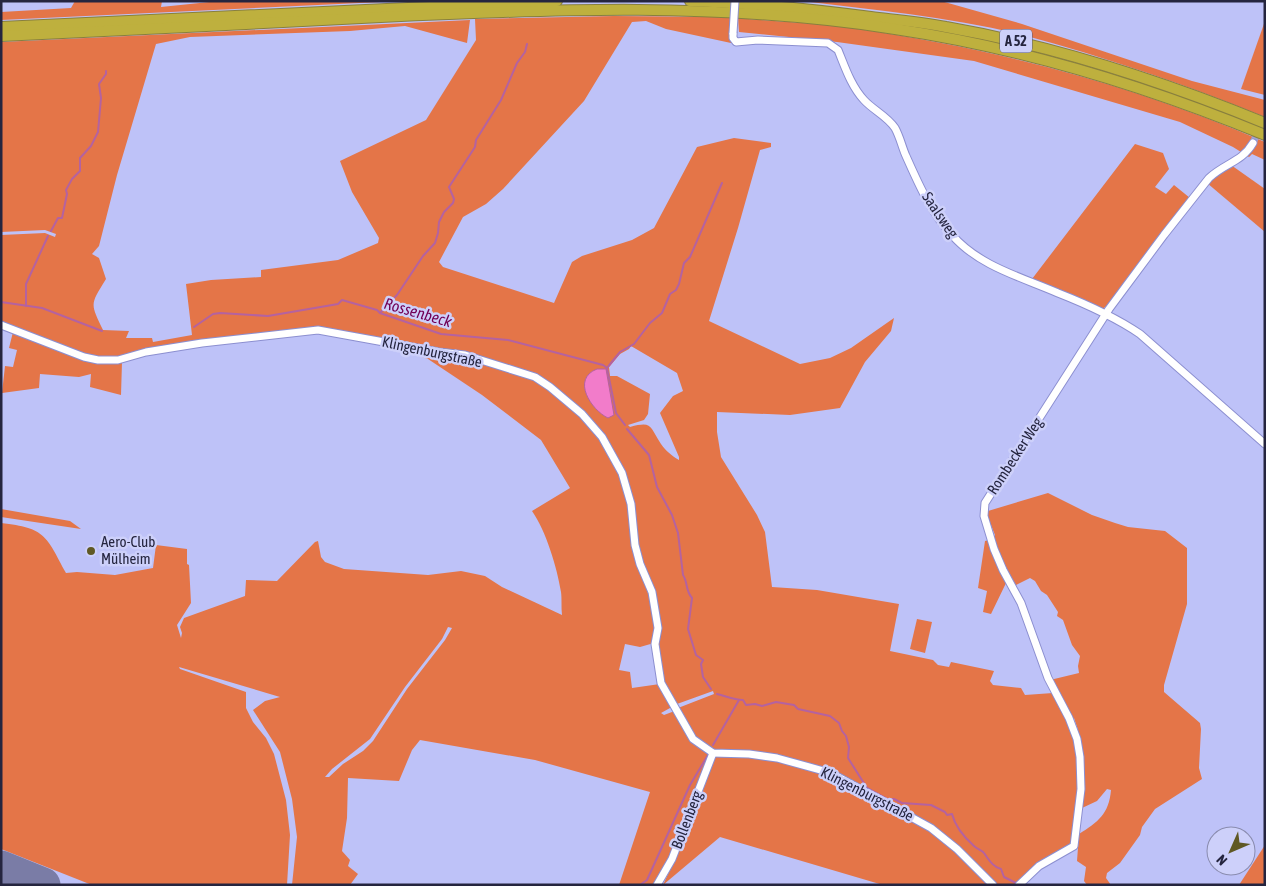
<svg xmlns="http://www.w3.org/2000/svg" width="1266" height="886" font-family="'Asap Condensed',sans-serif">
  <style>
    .green { fill: #e47548; fill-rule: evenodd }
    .water { fill: #f27cca; stroke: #b462a0 }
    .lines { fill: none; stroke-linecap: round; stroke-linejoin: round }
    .stream { stroke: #b462a0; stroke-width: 2 }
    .runway { stroke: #7a7ca6; stroke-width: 35 }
    .minor-tunnel { stroke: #9fa3d3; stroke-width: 7; stroke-dasharray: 7 3.5; stroke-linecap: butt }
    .minor-casing { stroke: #8c8fd0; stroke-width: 9 }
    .highway-casing { stroke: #887f3e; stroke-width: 12 }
    .minor { stroke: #fff; stroke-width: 7 }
    .highway { stroke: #beb03e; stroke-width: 10 }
    .minor-bridge-casing { stroke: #8c8fd0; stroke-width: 9; stroke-linecap: butt }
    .minor-bridge { stroke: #fff; stroke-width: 7 }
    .poi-dot { fill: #5f5824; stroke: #cdd0fa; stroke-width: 2 }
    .labels { text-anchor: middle; stroke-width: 5; stroke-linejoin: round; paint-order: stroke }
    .shield { fill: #cdd0fa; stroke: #575877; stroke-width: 1 }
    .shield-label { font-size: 14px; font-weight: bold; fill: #25253f }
    .street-label { font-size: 15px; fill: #25253f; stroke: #cdd0fa }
    .poi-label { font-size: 15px; fill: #25253f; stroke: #cdd0fa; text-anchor: start }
    .water-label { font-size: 16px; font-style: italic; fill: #710056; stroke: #cdd0fa }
  </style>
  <rect width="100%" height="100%" fill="#bec2f8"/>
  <g class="green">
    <polygon points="75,1 162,1 161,7 219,1 402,1 1,20 1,12 71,8"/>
    <path d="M802,1H941L1022,24L1192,81L1265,100V117C1187,85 1105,57 1023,35C951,17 875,10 802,1Z"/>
    <path d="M614,16L731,17V43L666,29L646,21L632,22L584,101L503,189L486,204L463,217L439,262L443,267L554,303L572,262L582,256L632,240L654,228L697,147L734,138L771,143V147L760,150L738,228L709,321L800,364L830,358L851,348L894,318L891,331L865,362L840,408L790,415L717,412V432L721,457L757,515L765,532L772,587L817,590L899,604L890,651L933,660L938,665L949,667L951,662L994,671L990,681L993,685L1021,688L1025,695L1053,693L1068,719L1075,740L1079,758V788L1074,834L1071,844L1059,854L1035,866L1014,885H996L990,879L985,881L988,885H883L720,837L663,885L674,861L717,751L697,740L678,708L714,694L713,691L677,704C664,684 656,668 658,643C658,637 660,632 660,627C657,604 650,585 641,564L637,566C648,590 658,616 654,643L640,647L625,644L619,670L630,672L632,688L660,684L672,704L670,708L661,713L664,715L672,712H676L693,743L707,751L709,756L669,859L659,878L653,885H619L650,792L535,760L420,740L412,750L399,781L348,778L347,818L342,851L350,860L348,866L358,874L350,885H292L297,837L292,799L280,752L253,710L265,701L280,697L179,667L180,669L246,692V708L253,722L266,738L274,754L286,800L290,835L287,885H92L1,849V523C46,528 46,536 66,573L77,572L115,575L153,568L156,545L187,549V564L189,565L191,603L177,625L181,638L182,633L180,627L184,618L245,596L246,580L277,581L315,542L318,541L321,557L325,562L344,569L428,575L461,571L485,576L502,587L562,615C561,607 562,599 561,592C557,567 546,531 532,511L570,488L541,440L482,395L428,359L391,347L392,345L438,354L465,357L506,371V367L466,353L439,350L319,328L202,341L145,351L117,358H103L86,355L1,323V235L45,233L55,237L56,234L45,230L1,232V42L470,20L467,43L405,26L350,31L190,37L156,44L117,175L99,246L92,254L99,258L106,279C90,305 90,303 103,330L129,331L126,338H152L153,342L192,335L186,284L211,280L261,277V270L338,260L378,243L379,238L352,192L340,161L426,120L476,40L475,19ZM631,346L677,373L683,391L673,396L660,413L679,457V460C672,456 665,450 661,444C649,426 653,421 630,427L628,425L644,420L648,414L650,394L617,376H610L609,367L620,354L629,349ZM448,627L452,628L445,640L407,689L373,741L363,751L343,764L329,777H325L332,769L370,739L405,687L442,639Z"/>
    <path d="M738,18C778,22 819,23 858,29C998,49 1136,86 1265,142V160L1252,154L1249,157L1233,147L1180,122L974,61L837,42L739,32Z"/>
    <polygon points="1265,21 1265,95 1241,89"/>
    <polygon points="1135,144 1163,153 1169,169 1155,187 1166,194 1174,185 1190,198 1108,305 1101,310 1032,279"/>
    <polygon points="1231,165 1265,189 1265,232 1207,183"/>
    <polygon points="13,332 84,359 122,362 121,395 90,387 91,374 79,377 40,374 39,388 2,393 5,366 13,367 17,350 9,348"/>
    <path d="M1048,493L1092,515L1115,523L1128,527L1165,531L1187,548V604L1164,685V692L1200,723L1201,729L1199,768L1202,779L1155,809L1142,827L1140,835L1120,863L1107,873L1106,878L1111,885H1087L1084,881L1086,867L1077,861L1079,834C1098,822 1109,814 1111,790L1107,789L1097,801L1082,808L1078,730L1074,718H1071L1050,680L1079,673L1078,666L1080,656L1072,645L1063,620L1057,616L1058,612L1047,595L1041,591L1035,581L1030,578L1014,586L1005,569L993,538L995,535L991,525L988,523L986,515L988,511Z"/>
    <polygon points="1,509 70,521 81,529 1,517"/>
    <polygon points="989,540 1007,581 991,614 983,612 987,591 978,588 985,541"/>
    <polygon points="917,619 932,622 925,653 910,649"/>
    <polygon points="1265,845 1265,885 1239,885"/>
  </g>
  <path class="water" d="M597,369H606L614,415L608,418C591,410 571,379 597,369Z"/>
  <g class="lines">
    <g class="stream">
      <polyline points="51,231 58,218 62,218 67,194 66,190 72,179 80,171 80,158 91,146 98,132 101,98 99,84 106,74 106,71"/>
      <polyline points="1,302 42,308 102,331"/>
      <polyline points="26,306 26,284 48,236"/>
      <polyline points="380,313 397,295 423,256 435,243 438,233 439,222 444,212 453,203 454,199 449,187 475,147 476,140 501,100 517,63 525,52 527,44"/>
      <polyline points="194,327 213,314 220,313 268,316 338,304 342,300 377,310 380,313 441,334 508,340 603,365 607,368 616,413 625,425"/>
      <polyline points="607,368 620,352 634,344 650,323 662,313 670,294 676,290 679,284 684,263 690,257 722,183"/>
      <path d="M627,429L649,455L657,487L672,515L678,533L683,575C688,582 685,590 692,598L688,629L696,655L703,660L701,664L703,677L711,689"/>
      <path d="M717,694C726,696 733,700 743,700L746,705L755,704L762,706L776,702L794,705L798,709L830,716L839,723L842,731L846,736L849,747L848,758L867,788L887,799H894L902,803L931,805L945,812L947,815L952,814C955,826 965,838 974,846C977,849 982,850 984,853C989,860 993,867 1001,869L1004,877L1016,883"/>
      <polyline points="713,745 739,700"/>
      <polyline points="640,885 647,880 690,785 708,755"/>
    </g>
    <polyline class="runway" points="1,868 43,885"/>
    <polyline class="minor-tunnel" points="1253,143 1265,116"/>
    <defs>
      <g id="minor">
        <path d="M733,33V38L736,42L758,40L828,43L838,50C845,67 851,86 864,100C873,110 887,116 895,128C900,137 902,147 906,156C918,183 931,213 952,235C979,266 1021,277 1058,293C1086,304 1115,317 1140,334L1265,444"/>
        <polyline points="1,325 84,357 98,360 118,360 146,352 202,343 318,330 439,352 465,355 535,377 550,387 582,414 602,437 622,473 631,504 635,545 640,564 652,592 658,628 655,644 661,683 693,739 713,753 749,754 777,758 831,773 931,828 957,849 993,885"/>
        <polyline points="657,885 672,859 713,753"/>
        <path d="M1019,885L1039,866L1074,846L1081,789L1080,757L1077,739L1069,718L1048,678L1021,603L1003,570L994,549L984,516L985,503L1109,309L1164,235L1209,178C1225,163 1242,162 1253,143"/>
      </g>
      <g id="highway">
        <path d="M690,1C750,3 811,9 871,17C896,20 921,22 946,27C1055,46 1162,81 1265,123"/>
        <polyline points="1,27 557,1"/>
        <path d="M1,36C128,30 254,24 381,17C552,9 724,2 895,29C1022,48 1146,86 1265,135"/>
      </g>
    </defs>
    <use href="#minor" class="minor-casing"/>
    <use href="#highway" class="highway-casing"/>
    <use href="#minor" class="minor"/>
    <use href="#highway" class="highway"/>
    <defs>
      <polyline id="minor-bridge" points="733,33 735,1"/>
    </defs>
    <use href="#minor-bridge" class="minor-bridge-casing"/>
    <use href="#minor-bridge" class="minor-bridge"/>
  </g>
  <circle class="poi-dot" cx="91" cy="551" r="5"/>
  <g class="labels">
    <rect class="shield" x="1000" y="29.5" width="32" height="23" rx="4"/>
    <g class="shield-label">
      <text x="1016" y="46">A 52</text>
    </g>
    <g class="street-label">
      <text transform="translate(940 215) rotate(56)" y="5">Saalsweg</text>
      <text transform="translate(432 352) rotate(12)" y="5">Klingenburgstraße</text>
      <text transform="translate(1015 456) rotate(-57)" y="5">Rombecker Weg</text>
      <text transform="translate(867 794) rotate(27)" y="5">Klingenburgstraße</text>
      <text transform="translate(687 820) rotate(-69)" y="5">Bollenberg</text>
    </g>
    <g class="poi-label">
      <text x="101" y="547">Aero-Club<tspan x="101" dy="17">Mülheim</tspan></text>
    </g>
    <g class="water-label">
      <text transform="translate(418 312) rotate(16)" y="6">Rossenbeck</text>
    </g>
  </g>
  <rect width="1266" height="886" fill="none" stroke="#25253f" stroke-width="5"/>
  <g transform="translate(1231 851) rotate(225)"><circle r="24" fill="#cdd0fa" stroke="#8a8caf"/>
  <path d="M0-4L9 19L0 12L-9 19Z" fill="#5f5824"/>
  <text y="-8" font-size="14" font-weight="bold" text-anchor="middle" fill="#25253f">N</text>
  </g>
</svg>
